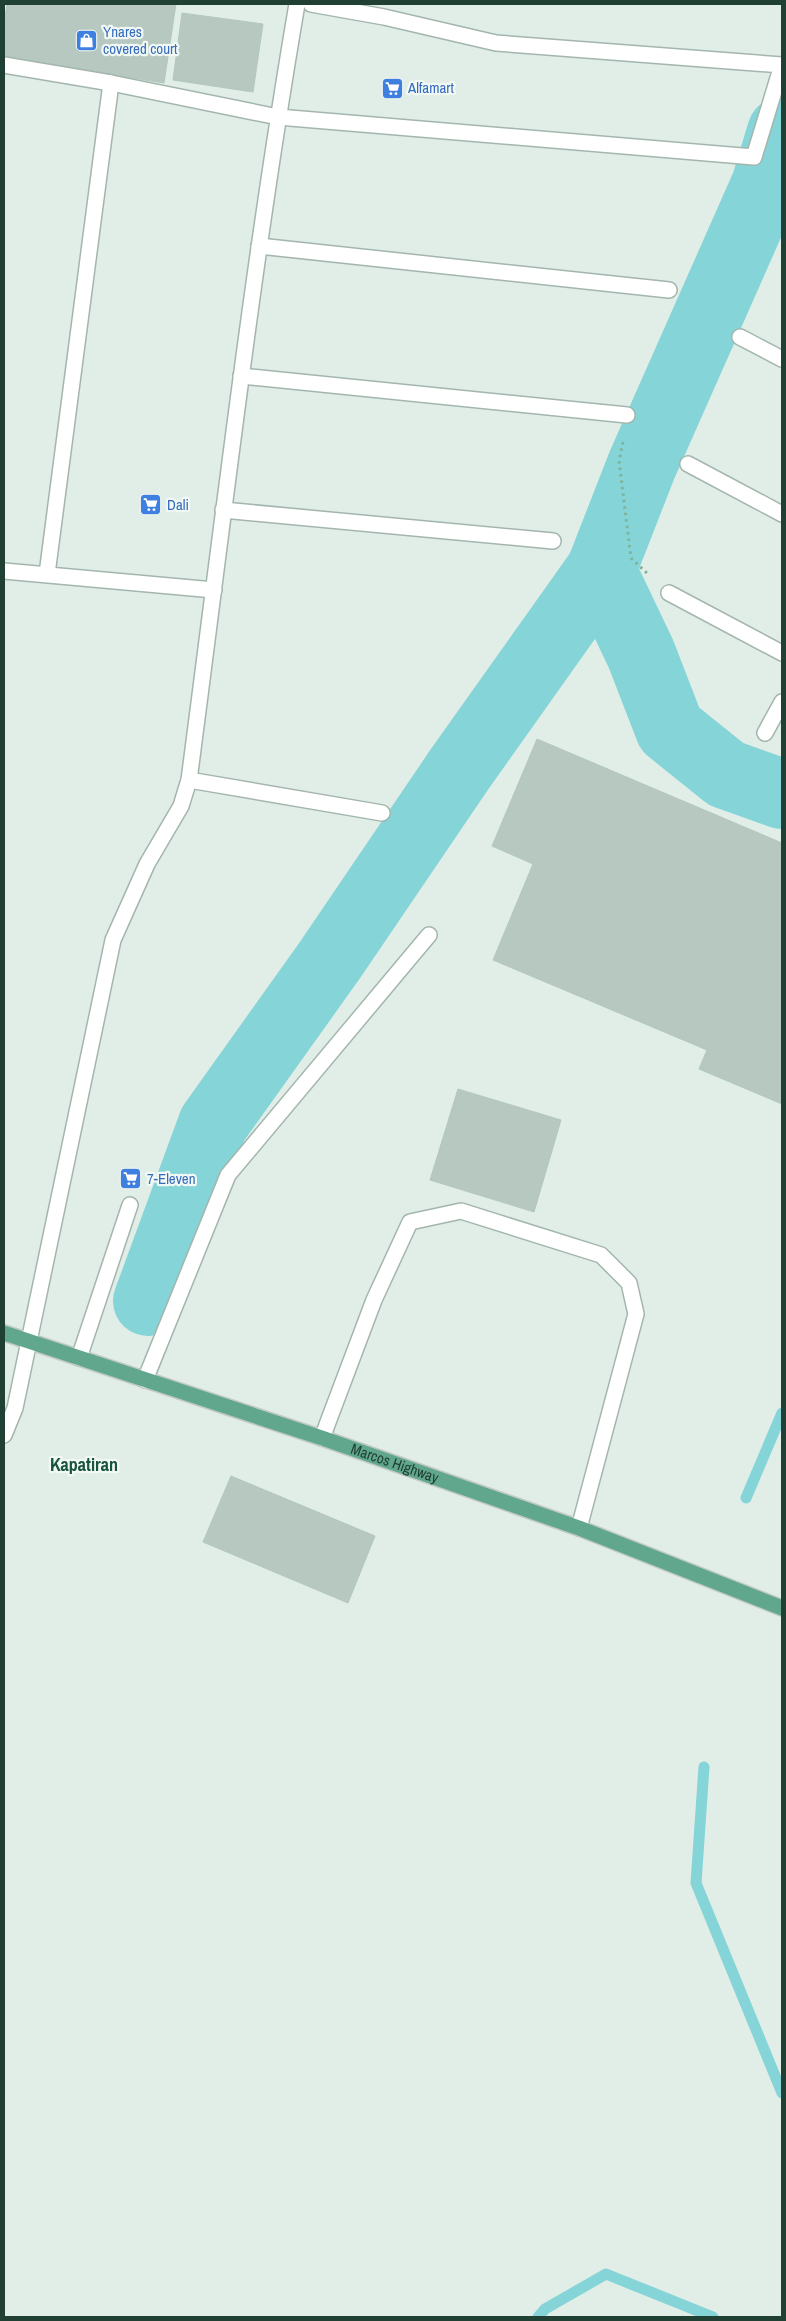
<svg xmlns="http://www.w3.org/2000/svg" width="786" height="2321" font-family="'Archivo Narrow',sans-serif">
  <style>
    .lines { fill: none; stroke-linecap: round; stroke-linejoin: round }
    .stream { stroke: #84d4d8; stroke-width: 11 }
    .river { stroke: #84d4d8; stroke-width: 70 }
    .building { fill: #b6c8bf; stroke: #b3c8bd }
    .minor-casing { stroke: #a3b6ae; stroke-width: 18 }
    .major-casing { stroke: #c1cac6; stroke-width: 18 }
    .path { stroke: #7eb49d; stroke-width: 3; stroke-dasharray: 2.5 4; stroke-linecap: butt }
    .minor { stroke: #fff; stroke-width: 15 }
    .major { stroke: #61a78e; stroke-width: 15 }
    .labels { text-anchor: middle; stroke-width: 4.5; stroke-linejoin: round; paint-order: stroke }
    .shop-label { font-size: 15px; fill: #366cbe; stroke: #f2f9f5; text-anchor: start }
    .street-label { font-size: 15px; fill: #204034; stroke: #f2f9f5 }
    .quarter-label { font-size: 18px; font-weight: bold; fill: #19543f; stroke: #f2f9f5 }
  </style>
  <rect width="100%" height="100%" fill="#e1ede7"/>
  <g class="lines">
    <g class="stream">
      <polyline points="746,1498 782,1413"/>
      <polyline points="704,1767 696,1883 782,2093"/>
      <polyline points="538,2317 545,2309 606,2274 713,2317"/>
    </g>
    <g class="river">
      <polyline points="782,132 766,185 642,465 601,570 641,654 670,729 726,774 782,794"/>
      <polyline points="148,1301 213,1124 330,960 459,770 601,570"/>
    </g>
  </g>
  <g class="building">
    <polygon points="7,4 176,4 164,83 4,57 4,24"/>
    <polygon points="182,13 263,24 253,92 173,80"/>
    <polygon points="537,739 782,843 782,1104 699,1069 707,1050 493,960 533,864 492,846"/>
    <polygon points="458,1089 561,1120 534,1212 430,1180"/>
    <polygon points="231,1476 375,1536 348,1603 203,1542"/>
  </g>
  <g class="lines">
    <defs>
      <g id="minor">
        <polyline points="4,65 111,83 278,117 754,157 782,65 496,43 384,17 311,4"/>
        <polyline points="259,246 669,290"/>
        <polyline points="740,337 782,359"/>
        <polyline points="241,376 627,415"/>
        <polyline points="688,464 782,514"/>
        <polyline points="223,510 553,541"/>
        <polyline points="4,571 214,590"/>
        <polyline points="47,574 111,83"/>
        <polyline points="669,593 782,653"/>
        <polyline points="765,733 782,702"/>
        <polyline points="189,780 382,813"/>
        <polyline points="79,1358 130,1205"/>
        <polyline points="145,1380 228,1175 429,935"/>
        <path d="M4,1435L15,1408L113,940L147,864L181,806L189,780C223,521 253,261 297,4"/>
        <polyline points="322,1438 374,1300 410,1222 461,1211 601,1255 629,1283 636,1314 579,1528"/>
      </g>
      <g id="major">
        <path id="s1" d="M4,1333L322,1438L579,1528L782,1608"/>
      </g>
    </defs>
    <use href="#minor" class="minor-casing"/>
    <use href="#major" class="major-casing"/>
    <polyline class="path" points="623,442 619,461 631,558 649,575"/>
    <use href="#minor" class="minor"/>
    <use href="#major" class="major"/>
  </g>
  <defs>
    <symbol id="shop-square" viewBox="-11 -11 22 22"><rect x="-9" y="-9" width="18" height="18" rx="4" fill="#3f7fe0" stroke="#f2f9f5"/><path d="M-5-2.5h2.3a2.7 3.5 0 0 1 5.4 0H5L5.5 6h-11ZM-1.5-2.5h3a1.5 2.3 0 0 0-3 0Z" fill="#fff"/></symbol>
    <symbol id="supermarket-square" viewBox="-11 -11 22 22"><rect x="-9" y="-9" width="18" height="18" rx="4" fill="#3f7fe0" stroke="#f2f9f5"/><path d="M-6-5.5h2.5l.6 2H6L4.5 2H-2.5L-4.4-4H-6ZM-1.5 3.2a1.3 1.3 0 1 0 .1 0ZM3 3.2a1.3 1.3 0 1 0 .1 0Z" fill="#fff"/></symbol>
  </defs>
  <g fill-rule="evenodd">
    <use href="#shop-square" x="74" y="28" width="25" height="25"/>
    <use href="#supermarket-square" x="380" y="76" width="25" height="25"/>
    <use href="#supermarket-square" x="138" y="492" width="25" height="25"/>
    <use href="#supermarket-square" x="118" y="1166" width="25" height="25"/>
  </g>
  <g class="labels">
    <g class="shop-label">
      <text x="103" y="37">Ynares<tspan x="103" dy="17">covered court</tspan></text>
      <text x="408" y="93">Alfamart</text>
      <text x="167" y="510">Dali</text>
      <text x="147" y="1184">7-Eleven</text>
    </g>
    <g class="street-label">
      <text dy="5" stroke="none"><textPath href="#s1" startOffset="412">Marcos Highway</textPath></text>
    </g>
    <g class="quarter-label">
      <text x="84" y="1471">Kapatiran</text>
    </g>
  </g>
  <rect width="786" height="2321" fill="none" stroke="#204034" stroke-width="10"/>
</svg>
